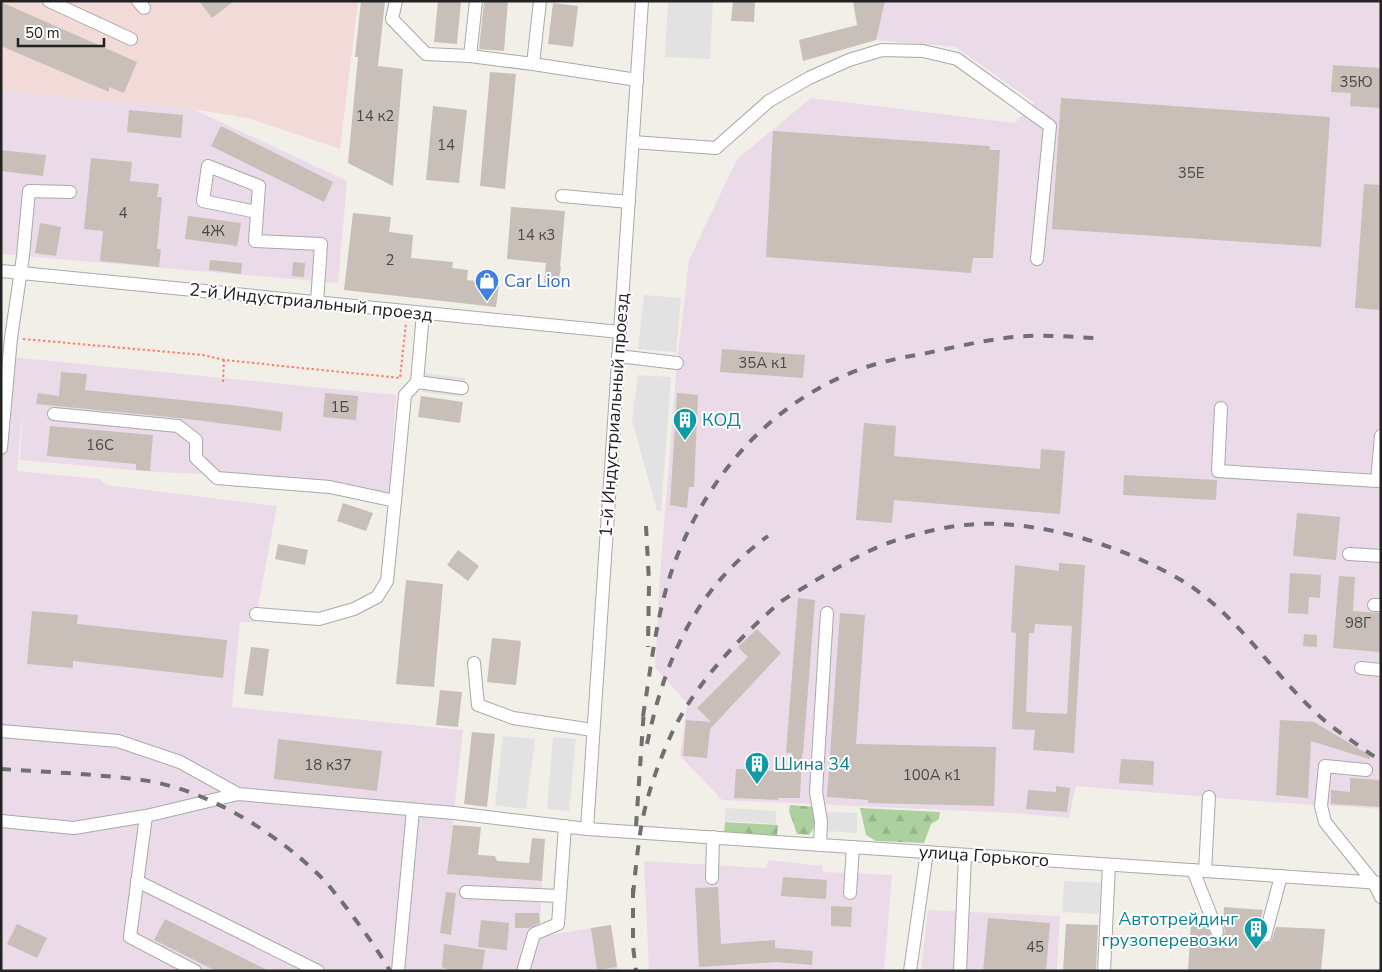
<svg xmlns="http://www.w3.org/2000/svg" width="1382" height="972" font-family="'Nunito Sans',sans-serif">
  <style>
    .commercial { fill: #f2dad9 }
    .industrial { fill: #ebdbe8 }
    .forest { fill: url(#forest-firs) }
    .parking { fill: #e2e2e2 }
    .building { fill: #c7bfb8; fill-rule: evenodd }
    .lines { fill: none; stroke-linecap: round; stroke-linejoin: round }
    .minor-casing { stroke: #a9a9a9; stroke-width: 14 }
    .path { stroke: #fa8072; stroke-width: 2; stroke-dasharray: 2.5 2.5; stroke-linecap: butt }
    .minor { stroke: #fff; stroke-width: 12 }
    .rail { stroke: #707070; stroke-width: 4; stroke-dasharray: 10 10; stroke-linecap: butt }
    .labels { text-anchor: middle; stroke-width: 4; stroke-linejoin: round; paint-order: stroke }
    .number-label { font-size: 15px; fill: #4b4948 }
    .shop-label { font-size: 18px; fill: #366cbe; stroke: #fff; text-anchor: start }
    .street-label { font-size: 18px; fill: #222; stroke: #fff }
    .culture-label { font-size: 18px; fill: #0d838f; stroke: #fff; text-anchor: start }
  </style>
  <defs>
    <pattern id="forest-firs" width="22" height="20" patternUnits="userSpaceOnUse" patternTransform="scale(1.25)"><rect width="22" height="20" fill="#add19e"/><path d="M5 1l3.5 6h-7zM16 11l3.5 6h-7z" fill="#95b388"/></pattern>
  </defs>
  <rect width="100%" height="100%" fill="#f2efe9"/>
  <polygon class="commercial" points="1,1 358,1 340,149 247,118 193,109 1,91"/>
  <g class="industrial">
    <polygon points="885,1 1381,1 1381,809 1268,802 1076,786 1069,818 1012,813 722,800 680,756 687,703 655,667 660,575 677,363 689,260 737,159 811,98 1015,123 1034,103 956,47 876,40"/>
    <polygon points="1,91 193,109 347,181 338,283 1,254"/>
    <polygon points="1,356 396,395 389,495 233,475 155,472 20,460 23,406 17,471 100,479 106,485 277,506 255,622 240,622 232,707 463,730 447,874 542,881 540,927 544,936 611,925 618,971 1,971"/>
    <polygon points="769,860 822,866 823,872 892,875 884,971 649,971 644,861 766,868"/>
    <polygon points="928,910 1060,916 1057,971 921,971"/>
  </g>
  <g class="forest">
    <polygon points="790,805 816,807 816,825 809,835 797,834 789,811"/>
    <polygon points="860,808 940,812 939,819 931,824 924,843 876,841 866,835"/>
    <polygon points="725,822 778,825 777,836 724,834"/>
  </g>
  <g class="parking">
    <polygon points="668,1 713,1 710,59 665,57"/>
    <polygon points="644,295 681,298 676,352 638,349"/>
    <polygon points="424,373 465,378 463,397 422,392"/>
    <polygon points="638,375 671,377 661,511 657,511 632,420"/>
    <polygon points="503,736 535,739 526,809 495,805"/>
    <polygon points="553,737 576,739 569,811 547,809"/>
    <polygon points="726,808 776,811 776,824 725,821"/>
    <polygon points="826,812 857,813 857,833 826,831"/>
    <polygon points="1064,881 1101,883 1099,914 1062,912"/>
  </g>
  <g class="building">
    <polygon points="199,1 234,1 212,18"/>
    <polygon points="361,1 385,1 378,66 403,69 393,186 348,163 358,57 355,57"/>
    <polygon points="438,1 461,1 457,44 434,42"/>
    <polygon points="484,1 508,1 504,51 479,49"/>
    <polygon points="733,1 755,2 754,22 731,21"/>
    <polygon points="853,1 885,1 876,40 803,61 799,40 857,25"/>
    <polygon points="1,2 137,62 124,93 109,87 109,92 1,46"/>
    <polygon points="553,3 578,6 573,47 548,44"/>
    <polygon points="1333,65 1381,68 1381,108 1350,106 1351,93 1331,92"/>
    <polygon points="490,72 516,74 505,189 480,186"/>
    <polygon points="1061,98 1330,117 1321,247 1052,229"/>
    <polygon points="433,106 467,110 459,183 426,180"/>
    <polygon points="129,110 183,115 181,138 127,132"/>
    <polygon points="221,126 333,182 324,202 211,146"/>
    <polygon points="773,131 989,146 990,150 1000,150 993,258 973,258 971,273 766,257"/>
    <polygon points="1,150 46,155 43,176 1,171"/>
    <polygon points="91,158 132,162 130,181 159,184 157,197 162,197 157,249 161,249 159,267 100,261 103,231 84,229"/>
    <polygon points="1364,184 1381,185 1381,310 1355,308"/>
    <polygon points="511,207 565,211 560,267 561,267 558,285 544,283 546,263 507,259"/>
    <polygon points="353,213 391,217 389,232 413,235 411,258 453,262 452,268 468,270 467,280 499,284 496,307 344,290"/>
    <polygon points="188,216 241,223 237,246 185,239"/>
    <polygon points="40,223 61,227 56,256 35,253"/>
    <polygon points="210,260 242,263 241,274 209,270"/>
    <polygon points="293,262 305,263 304,277 292,276"/>
    <polygon points="722,349 805,355 803,378 720,372"/>
    <polygon points="61,372 87,374 85,390 240,406 283,412 281,431 179,418 36,404 38,393 59,396"/>
    <polygon points="325,393 358,396 356,420 323,417"/>
    <polygon points="677,393 698,395 694,487 689,487 687,508 670,505"/>
    <polygon points="421,396 463,402 460,423 418,417"/>
    <polygon points="864,423 896,426 894,456 1040,469 1041,449 1065,451 1060,514 894,500 892,523 856,520"/>
    <polygon points="50,426 153,435 150,471 136,470 136,464 47,456"/>
    <polygon points="1124,475 1217,480 1216,500 1123,495"/>
    <polygon points="343,503 373,513 366,531 337,521"/>
    <polygon points="1297,513 1340,517 1336,560 1293,556"/>
    <polygon points="278,544 308,550 305,565 275,559"/>
    <polygon points="458,550 479,566 468,581 447,565"/>
    <path d="M1059,563L1085,565L1074,753L1033,750L1035,730L1012,729L1016,633L1011,632L1015,565L1059,571ZM1035,624L1072,626L1067,714L1026,712L1029,633H1034Z"/>
    <polygon points="1290,573 1321,575 1320,598 1309,597 1308,614 1288,613"/>
    <polygon points="1339,576 1355,577 1353,611 1381,613 1381,652 1333,648"/>
    <polygon points="406,580 443,584 434,687 396,684"/>
    <polygon points="798,598 815,600 803,754 802,754 800,798 778,798 778,800 734,798 736,769 791,772 792,753 786,753"/>
    <polygon points="32,611 78,615 77,624 227,640 223,678 73,661 73,668 27,664"/>
    <polygon points="840,613 865,615 856,744 996,747 994,806 868,803 868,800 827,797"/>
    <polygon points="757,629 781,653 710,729 707,758 683,756 686,720 711,722 697,708 748,657 738,647"/>
    <polygon points="1304,634 1317,635 1317,647 1303,646"/>
    <polygon points="492,638 521,641 516,685 487,682"/>
    <polygon points="251,647 269,649 263,696 244,694"/>
    <polygon points="440,690 462,692 458,727 436,725"/>
    <polygon points="1280,720 1314,722 1371,756 1369,759 1311,741 1308,798 1276,795"/>
    <polygon points="472,732 495,734 487,807 464,804"/>
    <polygon points="278,739 382,751 377,791 274,779"/>
    <polygon points="1121,759 1154,761 1153,785 1119,783"/>
    <polygon points="1350,778 1381,780 1381,807 1331,804 1331,790 1350,792"/>
    <polygon points="1056,786 1070,788 1067,812 1026,809 1028,790 1056,792"/>
    <polygon points="453,825 481,827 478,855 495,856 497,861 529,863 532,838 545,839 542,881 447,874"/>
    <polygon points="783,877 827,880 826,899 781,896"/>
    <polygon points="718,887 721,944 775,940 775,948 813,951 812,965 777,962 699,967 695,888"/>
    <polygon points="446,892 456,893 451,935 440,933"/>
    <polygon points="831,906 852,907 851,927 831,926"/>
    <polygon points="1224,907 1263,910 1257,934 1259,941 1263,944 1271,941 1276,927 1325,929 1321,971 1188,971 1191,921 1205,922 1212,937 1216,939 1220,938 1225,932 1223,923"/>
    <polygon points="515,913 539,913 540,923 529,928 515,928"/>
    <polygon points="988,918 1050,923 1046,971 983,971"/>
    <polygon points="165,919 269,971 216,971 154,940"/>
    <polygon points="481,920 509,923 507,950 478,947"/>
    <polygon points="17,924 47,938 37,958 7,944"/>
    <polygon points="1066,924 1098,925 1096,971 1063,971"/>
    <polygon points="611,925 617,967 597,970 591,928"/>
    <polygon points="444,944 485,950 482,971 452,971 442,967"/>
  </g>
  <g class="lines">
    <defs>
      <g id="minor">
        <polyline points="49,1 131,39"/>
        <polyline points="138,1 144,8"/>
        <polyline points="396,1 392,19 426,54 470,56 476,1"/>
        <polyline points="470,56 533,64 637,80"/>
        <polyline points="533,64 540,1"/>
        <polyline points="633,142 716,148 769,101 809,78 849,60 882,50 923,51 957,59 1050,126 1037,259"/>
        <polyline points="562,196 629,202"/>
        <polyline points="257,212 203,201 208,166 259,186 255,241 321,244 317,302"/>
        <polyline points="1,271 620,332"/>
        <polyline points="423,313 417,382 462,388"/>
        <polyline points="618,356 677,363"/>
        <polyline points="1221,408 1218,471 1377,481 1381,436"/>
        <polyline points="54,414 178,426 196,440 196,458 217,478 330,487 395,501 405,395 417,382"/>
        <polyline points="1,448 11,338 23,256 29,191 70,192"/>
        <polyline points="1349,554 1381,556"/>
        <polyline points="1374,605 1381,605"/>
        <polyline points="256,614 319,619 354,609 377,597 387,581 395,501"/>
        <polyline points="474,663 478,705 513,718 593,730"/>
        <polyline points="1361,668 1381,670"/>
        <polyline points="1,731 118,741 180,762 238,794"/>
        <polyline points="1366,770 1325,766 1321,806 1325,822 1374,883 1381,897"/>
        <polyline points="146,816 130,937 195,971"/>
        <polyline points="1,821 74,828 146,816 238,794 454,813 587,829 1381,883"/>
        <polyline points="587,829 642,1"/>
        <polyline points="820,845 821,821 816,792 827,613"/>
        <polyline points="1193,870 1217,931"/>
        <polyline points="1205,871 1209,797"/>
        <polyline points="712,878 713,837"/>
        <polyline points="137,881 318,971"/>
        <polyline points="466,892 560,896"/>
        <polyline points="850,893 853,847"/>
        <polyline points="1265,936 1281,876"/>
        <polyline points="398,971 413,810"/>
        <polyline points="523,971 534,934 558,924 565,826"/>
        <polyline points="910,971 927,852"/>
        <polyline points="960,971 965,855"/>
        <polyline points="1104,971 1109,865"/>
      </g>
    </defs>
    <use href="#minor" class="minor-casing"/>
    <g class="path">
      <polyline points="23,339 203,355 224,360"/>
      <polyline points="223,382 224,360 400,378 406,323"/>
    </g>
    <use href="#minor" class="minor"/>
    <g class="rail">
      <polyline points="646,526 649,582 648,647"/>
      <path d="M643,716C652,662 657,605 678,554C712,470 775,400 861,369C882,361 905,357 927,353C960,346 993,338 1027,336C1050,335 1073,337 1095,338"/>
      <path d="M647,744C665,659 695,589 768,536"/>
      <path d="M1,769C48,772 95,774 142,780C207,789 277,833 323,879C330,886 336,895 342,902C359,924 376,947 390,971"/>
      <polyline points="636,826 644,709"/>
      <polyline points="633,888 633,946 636,971"/>
      <path d="M633,895C635,875 637,854 640,834C645,800 657,766 671,735C695,684 736,641 778,604C788,596 802,589 813,582C835,569 867,550 891,542C924,531 963,522 997,524C1058,526 1120,547 1174,576C1233,608 1267,667 1314,711C1331,728 1353,741 1372,755L1381,760"/>
    </g>
  </g>
  <defs>
    <symbol id="shop-pin" viewBox="-11 -11 22 30"><path d="M0 17L-7.5 6A9.5 9.5 0 1 1 7.5 6Z" fill="#3f7fe0" stroke="#fff"/><path d="M-5-2.5h2.3a2.7 3.5 0 0 1 5.4 0H5L5.5 6h-11ZM-1.5-2.5h3a1.5 2.3 0 0 0-3 0Z" fill="#fff"/></symbol>
    <symbol id="building-pin" viewBox="-11 -11 22 30"><path d="M0 17L-7.5 6A9.5 9.5 0 1 1 7.5 6Z" fill="#0f9aa8" stroke="#fff"/><path d="M-4-6H4V6H1V3H-1V6H-4ZM-2.5-4.3h1.7v1.8h-1.7ZM.8-4.3h1.7v1.8H.8ZM-2.5-1h1.7V.8h-1.7ZM.8-1h1.7V.8H.8Z" fill="#fff"/></symbol>
  </defs>
  <g fill-rule="evenodd">
    <use href="#shop-pin" x="473" y="267" width="28" height="38"/>
    <use href="#building-pin" x="671" y="406" width="28" height="38"/>
    <use href="#building-pin" x="743" y="750" width="28" height="38"/>
    <use href="#building-pin" x="1242" y="915" width="28" height="38"/>
  </g>
  <g class="labels">
    <g class="number-label">
      <text x="1356" y="87">35Ю</text>
      <text x="375" y="121">14 к2</text>
      <text x="446" y="150">14</text>
      <text x="1191" y="178">35Е</text>
      <text x="123" y="218">4</text>
      <text x="213" y="236">4Ж</text>
      <text x="536" y="240">14 к3</text>
      <text x="390" y="265">2</text>
      <text x="763" y="368">35А к1</text>
      <text x="340" y="412">1Б</text>
      <text x="100" y="450">16С</text>
      <text x="1358" y="628">98Г</text>
      <text x="328" y="770">18 к37</text>
      <text x="932" y="780">100А к1</text>
      <text x="1035" y="952">45</text>
    </g>
    <g class="shop-label">
      <text x="504" y="287">Car Lion</text>
    </g>
    <g class="street-label">
      <text transform="translate(311 302) rotate(6)" y="6">2-й Индустриальный проезд</text>
      <text transform="translate(614 415) rotate(-86)" y="6">1-й Индустриальный проезд</text>
      <text transform="translate(984 856) rotate(4)" y="6">улица Горького</text>
    </g>
    <g class="culture-label">
      <text x="702" y="426">КОД</text>
      <text x="774" y="770">Шина 34</text>
      <text x="1238" y="925" text-anchor="end">Автотрейдинг<tspan x="1238" dy="21">грузоперевозки</tspan></text>
    </g>
  </g>
  <rect width="1382" height="972" fill="none" stroke="#222222" stroke-width="5"/>
  <path d="M18 38v8h86v-8" fill="none" stroke="#222222" stroke-width="2.5"/>
  <text x="25" y="38" font-size="15" fill="#222222" stroke="#ffffff" stroke-width="4" paint-order="stroke">50 m</text>
</svg>
